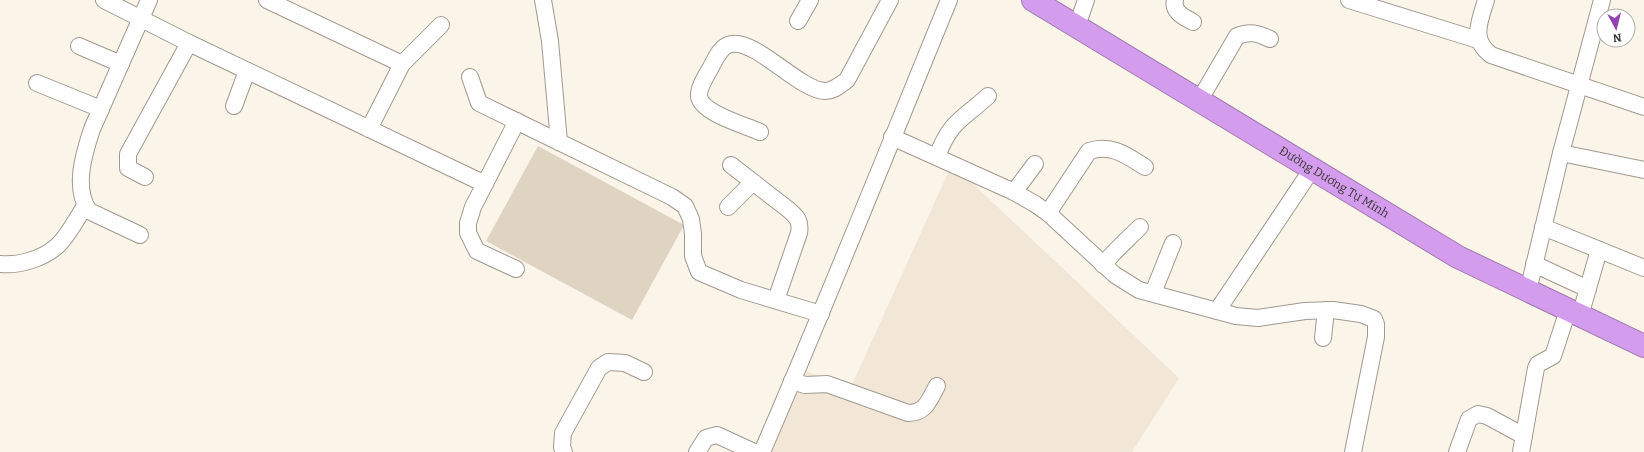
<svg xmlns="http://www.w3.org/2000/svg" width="1644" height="452" font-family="Bitter,serif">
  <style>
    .built { fill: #f2e7d6 }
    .green { fill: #dfd4c1 }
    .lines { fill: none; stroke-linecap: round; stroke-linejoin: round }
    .minor-casing { stroke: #a0998f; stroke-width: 18 }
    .highway-casing { stroke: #9e78ac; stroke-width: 24 }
    .minor { stroke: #fff; stroke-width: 16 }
    .highway { stroke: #d49ced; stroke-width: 22 }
    .labels { text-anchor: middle; stroke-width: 3; stroke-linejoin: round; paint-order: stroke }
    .street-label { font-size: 12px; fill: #393632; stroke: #fff }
  </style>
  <rect width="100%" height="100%" fill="#fbf4e9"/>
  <polygon class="built" points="952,164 1179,378 1132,452 767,452 802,370 851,387"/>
  <polygon class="green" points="538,146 684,225 632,320 486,241"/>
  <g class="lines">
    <defs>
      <g id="minor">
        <polyline points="104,0 189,43 485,184"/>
        <polyline points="267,0 402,64"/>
        <polyline points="543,0 550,41 559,142"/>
        <path d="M1175,0C1172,12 1184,17 1193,22"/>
        <polyline points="1349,0 1478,40"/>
        <path d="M1486,0C1480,21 1470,39 1491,55L1644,107"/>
        <polyline points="798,21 810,0"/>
        <polyline points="1077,26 1086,0"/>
        <polyline points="79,46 121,64"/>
        <polyline points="470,77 479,103 672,197 685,206 691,219 693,234 693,256 699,272 741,290 821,314"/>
        <polyline points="37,83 101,109"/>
        <path d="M1199,101L1237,36C1251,31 1257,33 1270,39"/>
        <polyline points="234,106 247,71"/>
        <polyline points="369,129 402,64 441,25"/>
        <path d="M760,132C745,125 703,114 699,97C698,88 706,76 710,69C715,60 720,46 731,44C756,39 799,90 825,91C834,91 840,85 847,80L890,0"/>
        <polyline points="892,137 1014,192 1035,204 1048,213 1115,275 1139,290 1236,316 1258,318 1305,311 1333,310 1361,314 1374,319 1376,324 1376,337 1353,452"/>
        <polyline points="1561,153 1644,170"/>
        <path d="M937,157C950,121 962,120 988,96"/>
        <path d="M731,165L789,210C797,217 801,221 799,233L776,300"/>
        <polyline points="145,177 128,168 128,154 189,43"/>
        <polyline points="1014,192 1035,164"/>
        <polyline points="728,207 753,182"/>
        <path d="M1048,213L1089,151C1112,144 1126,155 1145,167"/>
        <polyline points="1543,227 1644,268"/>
        <path d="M140,235L89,211C73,188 84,153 92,129L149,0"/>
        <path d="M0,264C18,266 42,259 56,247C67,238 77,218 85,206"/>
        <polyline points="1534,264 1588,289"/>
        <path d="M1103,265C1114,251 1127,240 1140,227"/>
        <polyline points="516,269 477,251 468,233 468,223 473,207 517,121"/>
        <polyline points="1528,291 1561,153 1602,0"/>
        <polyline points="1153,293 1173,243"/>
        <polyline points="1217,311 1312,169"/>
        <polyline points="1580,316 1599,250"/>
        <polyline points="1323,338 1326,310"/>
        <path d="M792,381L805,385L827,384L908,413C926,413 929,400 937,386"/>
        <polyline points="564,452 562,447 563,433 599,368 608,362 625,363 644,372"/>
        <polyline points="697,452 706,438 717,435 754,452"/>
        <path d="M762,452C827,302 887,151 949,0"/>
        <polyline points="1457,452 1469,419 1478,414 1487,416 1524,436"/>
        <polyline points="1521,452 1536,368 1538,364 1553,356 1568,310"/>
      </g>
      <g id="highway">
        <path id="s1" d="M1033,0L1458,257L1644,346"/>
      </g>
    </defs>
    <use href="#minor" class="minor-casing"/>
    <use href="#highway" class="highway-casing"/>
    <use href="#minor" class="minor"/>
    <use href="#highway" class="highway"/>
  </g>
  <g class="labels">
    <g class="street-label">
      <text dy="4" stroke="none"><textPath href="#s1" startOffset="352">Đường Dương Tự Minh</textPath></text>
    </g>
  </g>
  <g transform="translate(1616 28) rotate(173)"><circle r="19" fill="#ffffff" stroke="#b0afad"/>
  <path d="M0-3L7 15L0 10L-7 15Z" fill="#9242b2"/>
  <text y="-6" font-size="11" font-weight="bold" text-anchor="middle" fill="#393632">N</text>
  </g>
</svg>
